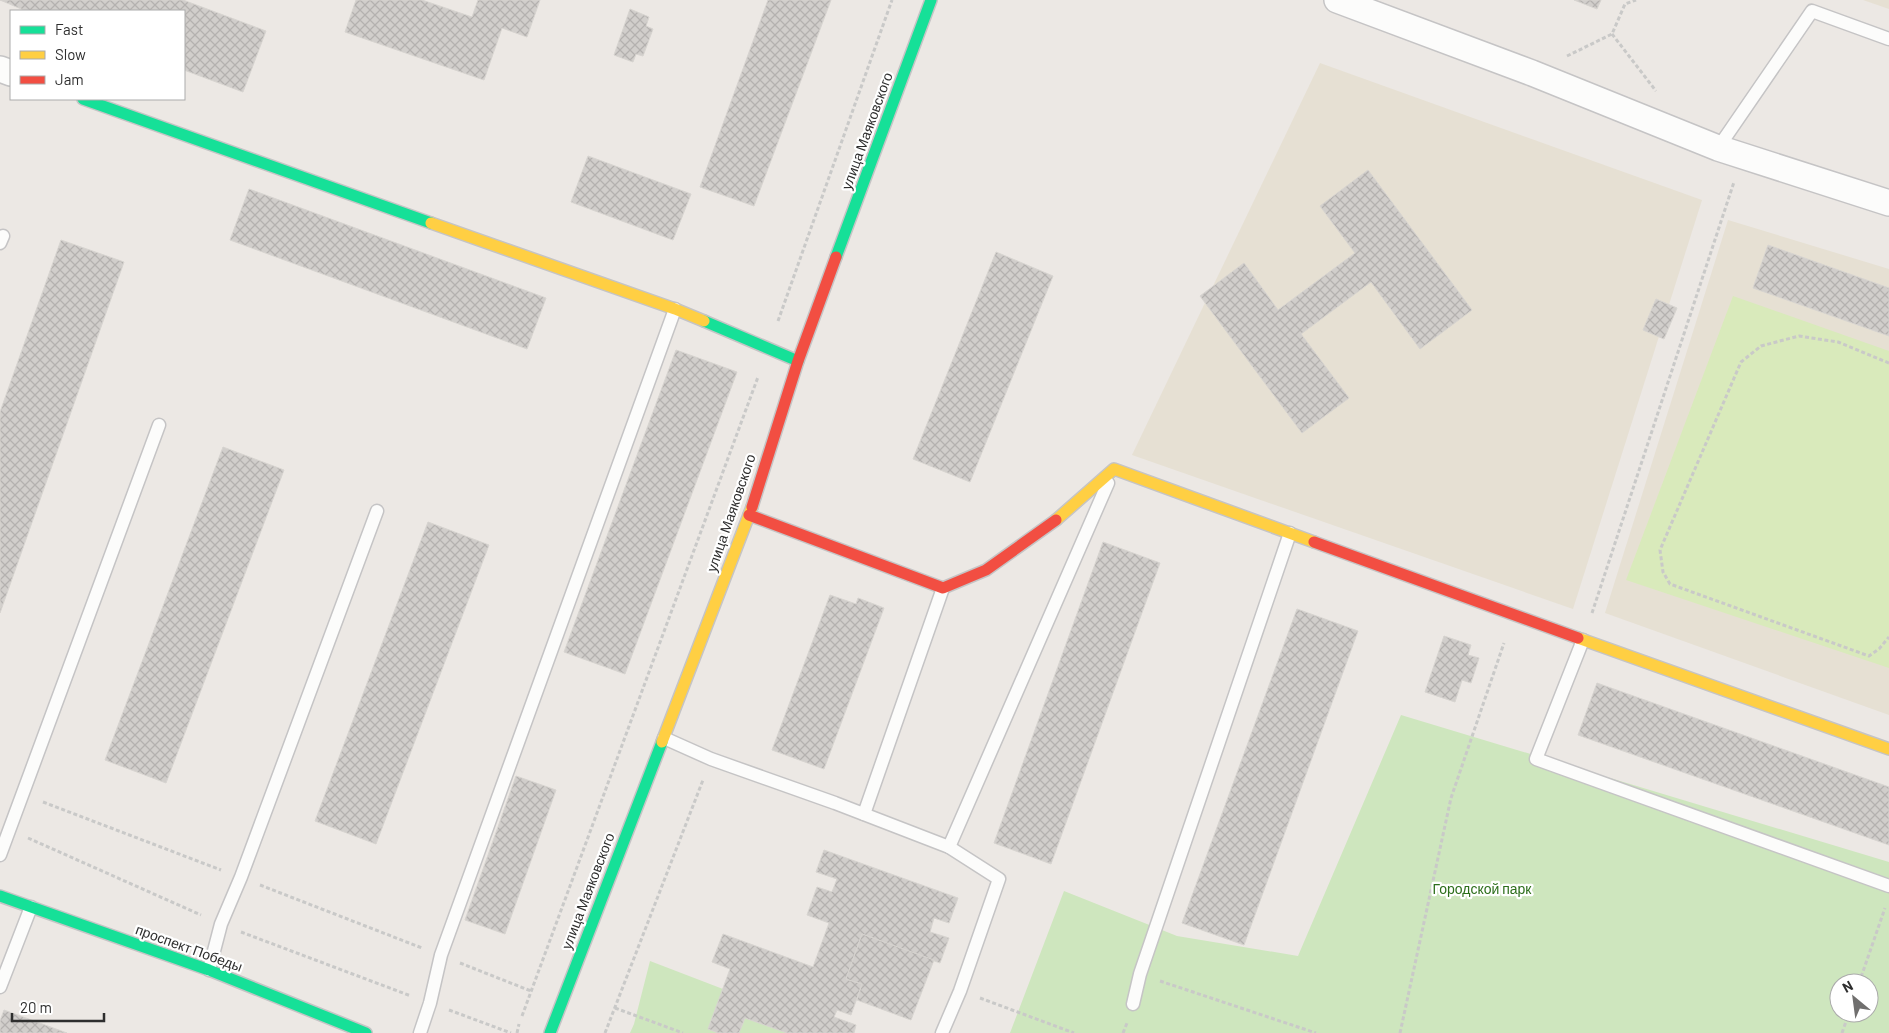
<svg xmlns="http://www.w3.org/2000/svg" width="1889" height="1033" font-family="Barlow,sans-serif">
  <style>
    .education { fill: #e6e0d3 }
    .park { fill: #cee6be; fill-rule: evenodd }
    .pitch { fill: #d9eabb }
    .building { fill: url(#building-cross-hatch); stroke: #d7d4d0 }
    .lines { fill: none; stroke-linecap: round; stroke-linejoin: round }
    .lane-casing { stroke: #c5c4c5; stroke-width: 15 }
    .street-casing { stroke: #c5c4c5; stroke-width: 28 }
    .fast-casing { stroke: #c5c4c5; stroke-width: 14 }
    .slow-casing { stroke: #c5c4c5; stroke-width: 14 }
    .jam-casing { stroke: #c5c4c5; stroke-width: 14 }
    .path { stroke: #c9c9c8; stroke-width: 3; stroke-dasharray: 4 2.5; stroke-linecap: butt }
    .lane { stroke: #fcfcfb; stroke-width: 12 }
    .street { stroke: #fcfcfb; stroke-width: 25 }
    .fast { stroke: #16e098; stroke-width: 11 }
    .slow { stroke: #ffcf43; stroke-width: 11 }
    .jam { stroke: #f24e42; stroke-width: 11 }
    .labels { text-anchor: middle; stroke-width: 4.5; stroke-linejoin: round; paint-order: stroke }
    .street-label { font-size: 14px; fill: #2e2e2e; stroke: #fff }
    .park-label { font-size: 14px; fill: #2c6e1b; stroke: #fff }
  </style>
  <defs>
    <pattern id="building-cross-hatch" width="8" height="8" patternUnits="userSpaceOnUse" patternTransform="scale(1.25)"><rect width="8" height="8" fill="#d1cecb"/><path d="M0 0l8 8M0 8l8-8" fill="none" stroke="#b4b1af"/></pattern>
  </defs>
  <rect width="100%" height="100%" fill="#ece8e4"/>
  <g class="education">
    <polygon points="1863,0 1889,0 1889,9"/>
    <polygon points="1320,63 1702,200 1573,609 1132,455"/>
    <polygon points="1728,220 1889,269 1889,715 1605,613"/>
  </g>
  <g class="park">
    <path d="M1401,715L1889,862V1033H1010L1064,891L1177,936L1298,956ZM1839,983H1869V1013H1839Z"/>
    <polygon points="650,961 838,1033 630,1033 634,1024"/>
  </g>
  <polygon class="pitch" points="1733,296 1889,351 1889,668 1626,580"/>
  <g class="building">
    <polygon points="0,0 183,0 266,31 243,92 184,70 184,11 26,11"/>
    <polygon points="356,0 422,0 472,17 478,0 540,0 527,37 502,28 484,80 345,32"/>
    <polygon points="768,0 831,0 754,206 700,187"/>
    <polygon points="1574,0 1601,0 1597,9"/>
    <polygon points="630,9 649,17 646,26 653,29 643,56 636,54 633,62 614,55"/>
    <polygon points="588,156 691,194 673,240 571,202"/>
    <polygon points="1368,170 1472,310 1420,349 1371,282 1301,334 1349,398 1302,433 1200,296 1244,263 1278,310 1355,253 1320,206"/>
    <polygon points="249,189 546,298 527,349 230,240"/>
    <polygon points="61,240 124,262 0,613 0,412"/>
    <polygon points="1768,245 1889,288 1889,336 1753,288"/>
    <polygon points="996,252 1053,276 970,482 913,459"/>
    <polygon points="1656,299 1677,308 1664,339 1643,330"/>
    <polygon points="676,350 737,372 625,674 564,652"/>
    <polygon points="223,447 284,470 166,783 105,760"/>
    <polygon points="428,522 489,545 376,844 315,821"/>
    <polygon points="1103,542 1160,563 1051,864 994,843"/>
    <polygon points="830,595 856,604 858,598 884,608 824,769 772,750"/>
    <polygon points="1297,609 1358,631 1244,945 1182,923"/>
    <polygon points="1444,636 1471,645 1468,655 1479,658 1471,683 1462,680 1455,702 1425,692"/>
    <polygon points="1597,683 1889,787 1889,845 1578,735"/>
    <polygon points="516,776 556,790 505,934 465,920"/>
    <polygon points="824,850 958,898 949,923 934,918 930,932 949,938 940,963 862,934 846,979 862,984 851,1015 837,1010 834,1017 856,1025 854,1033 787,1033 745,1018 739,1033 718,1033 708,1029 730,969 712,962 723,934 813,967 829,923 807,915 817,887 832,892 837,879 816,872"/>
    <polygon points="862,934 934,960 911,1020 857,1000 862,984 846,979"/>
    <polygon points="4,1010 67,1033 0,1033 0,1021"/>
  </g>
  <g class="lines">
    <defs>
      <g id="lane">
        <polyline points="1718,148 1812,11 1889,39"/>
        <polyline points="0,243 3,236"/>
        <polyline points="1583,640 1536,759 1889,886"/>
        <polyline points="664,738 711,759 835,803 949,847 999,879 960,991 942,1033"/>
        <polyline points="864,814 943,588"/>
        <polyline points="949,847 1108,483"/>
        <polyline points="0,855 159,425"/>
        <polyline points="209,970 221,924 241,877 377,511"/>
        <polyline points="0,987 31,907"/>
        <polyline points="1133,1004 1140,974 1290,533"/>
        <polyline points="420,1033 430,1003 441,955 675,309"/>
      </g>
      <g id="street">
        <polyline points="1337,0 1532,73 1718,148 1889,203"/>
        <polyline points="0,69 11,73"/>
      </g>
      <g id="fast">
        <polyline points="83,99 431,223"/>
        <polyline points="836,257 931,0"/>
        <polyline points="704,321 798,361"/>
        <polyline points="0,896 209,970 366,1033"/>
        <polyline points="550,1033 662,742"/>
      </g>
      <g id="slow">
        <polyline points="431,223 675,309 704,321"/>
        <polyline points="1056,520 1114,469 1314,542"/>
        <polyline points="1578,638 1889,749"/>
        <polyline points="662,742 752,507"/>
      </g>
      <g id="jam">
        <polyline points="752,507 798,361 836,257"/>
        <polyline points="749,515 943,588 986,570 1056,520"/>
        <polyline points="1314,542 1578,638"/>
      </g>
    </defs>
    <use href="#lane" class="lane-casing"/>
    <use href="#street" class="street-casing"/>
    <use href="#fast" class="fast-casing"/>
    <use href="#slow" class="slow-casing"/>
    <use href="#jam" class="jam-casing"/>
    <g class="path">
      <polyline points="1612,34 1656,91"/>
      <polyline points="1567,56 1612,34 1625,4 1636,0"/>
      <polyline points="778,321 892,0"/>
      <polyline points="1889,363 1838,342 1799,336 1761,346 1741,362 1660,550 1663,572 1670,584 1869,656 1879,649 1889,637"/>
      <polyline points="1592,613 1734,182"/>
      <polyline points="43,802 221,870"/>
      <polyline points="28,838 201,915"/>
      <polyline points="260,885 422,948"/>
      <polyline points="241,932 411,996"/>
      <polyline points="460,963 531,991"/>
      <polyline points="1160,981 1316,1033"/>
      <polyline points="1859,983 1885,908"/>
      <polyline points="980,998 1074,1033"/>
      <polyline points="615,1008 683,1033"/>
      <polyline points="449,1010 511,1033"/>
      <polyline points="522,1016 758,377"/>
      <polyline points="517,1033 519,1024"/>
      <polyline points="605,1033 703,780"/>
      <polyline points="1123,1033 1127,1023"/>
      <polyline points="1400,1033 1451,798 1504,643"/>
      <polyline points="1842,1033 1849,1013"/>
    </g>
    <use href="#lane" class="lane"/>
    <use href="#street" class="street"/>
    <use href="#fast" class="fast"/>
    <use href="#slow" class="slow"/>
    <use href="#jam" class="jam"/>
  </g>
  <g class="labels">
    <g class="street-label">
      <text transform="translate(867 131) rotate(-70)" y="5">улица Маяковского</text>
      <text transform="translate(731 513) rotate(-71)" y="5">улица Маяковского</text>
      <text transform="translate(588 891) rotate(-69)" y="5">улица Маяковского</text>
      <text transform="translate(189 948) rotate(20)" y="5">проспект Победы</text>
    </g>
    <g class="park-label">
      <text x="1482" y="894">Городской парк</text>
    </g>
  </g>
  <rect x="10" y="10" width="175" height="90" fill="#ffffff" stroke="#ababab"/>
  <rect x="20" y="26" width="25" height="8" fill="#16e098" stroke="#ababab"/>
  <text x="55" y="35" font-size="15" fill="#2e2e2e">Fast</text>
  <rect x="20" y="51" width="25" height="8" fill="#ffcf43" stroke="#ababab"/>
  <text x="55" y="60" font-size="15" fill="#2e2e2e">Slow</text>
  <rect x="20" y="76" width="25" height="8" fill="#f24e42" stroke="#ababab"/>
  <text x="55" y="85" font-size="15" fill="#2e2e2e">Jam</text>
  <g transform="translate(1854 998) rotate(331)"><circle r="24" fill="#ffffff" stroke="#ababab"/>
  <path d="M0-4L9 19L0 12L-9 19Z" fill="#706f6e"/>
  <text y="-8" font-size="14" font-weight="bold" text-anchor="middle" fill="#2e2e2e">N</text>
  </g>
  <path d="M12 1013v8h92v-8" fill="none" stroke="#2e2e2e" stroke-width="2.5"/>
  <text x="20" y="1013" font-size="15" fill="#2e2e2e" stroke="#ffffff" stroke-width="4" paint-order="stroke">20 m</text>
</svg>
